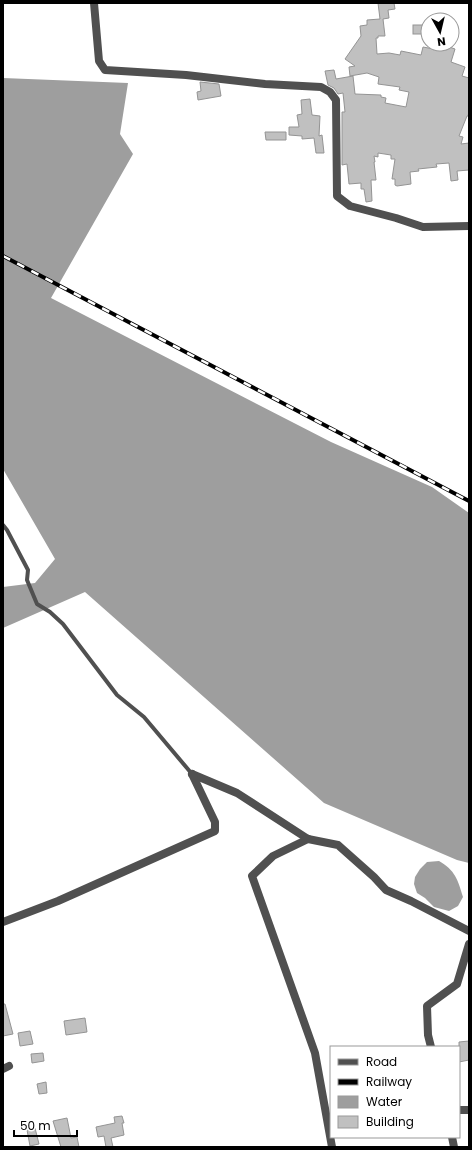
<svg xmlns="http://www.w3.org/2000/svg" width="472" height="1150" font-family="Poppins,sans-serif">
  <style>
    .water { fill: #9e9e9e }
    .building { fill: #c0c0c0; stroke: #949494 }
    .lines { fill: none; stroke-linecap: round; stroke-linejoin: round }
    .service { stroke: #505050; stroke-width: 4 }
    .minor { stroke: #505050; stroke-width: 8 }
    .rail-casing { stroke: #000; stroke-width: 4 }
    .rail { stroke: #fff; stroke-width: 2.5; stroke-dasharray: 8; stroke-linecap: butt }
  </style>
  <rect width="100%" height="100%" fill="#fff"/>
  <g class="water">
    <polygon points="3,78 128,83 120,134 133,154 51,298 331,442 432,487 469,513 469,863 457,860 324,803 85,592 3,628 3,587 35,583 55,559 3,469"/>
    <path d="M439,861C455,870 458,880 463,897L458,906L449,911L434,907L425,898L417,893L414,884L415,877L420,869L427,862Z"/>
  </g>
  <g class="building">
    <polygon points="378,3 394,3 395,9 388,10 389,18 383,19 385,36 378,36 378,38 376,38 377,54 389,53 400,55 401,51 421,55 423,47 439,50 441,44 455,49 451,62 465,67 462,76 469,78 469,112 468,116 467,116 459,136 463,137 461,144 469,143 469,170 457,171 458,180 451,181 449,163 436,164 437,167 418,169 419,171 410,172 411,184 397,186 395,185 395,179 392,179 395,159 391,159 391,155 378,153 378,157 374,156 375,162 374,162 376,180 371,180 372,201 366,202 364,189 361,189 361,183 349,184 347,164 342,165 342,112 345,112 343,93 338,94 334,88 328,85 325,71 334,70 336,79 353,76 355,94 381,95 381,97 386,98 385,103 406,107 409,92 399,90 400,87 378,84 379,77 367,73 350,76 349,67 355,66 345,59 361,36 360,26 367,25 367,20 380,19"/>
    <rect x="413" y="25" width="10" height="9"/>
    <polygon points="200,82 219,84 221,96 198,100 197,92 201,91"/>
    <polygon points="310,99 312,115 320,116 319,136 322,135 324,153 316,153 314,138 302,139 302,136 289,135 289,127 299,127 297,115 302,114 301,100"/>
    <polygon points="265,132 286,132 286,140 266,140"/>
    <polygon points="3,1004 5,1004 13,1034 3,1036"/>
    <polygon points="85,1018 87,1032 66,1035 64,1021"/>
    <polygon points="30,1031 33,1044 20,1046 18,1033"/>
    <polygon points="469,1041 469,1060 459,1062 459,1042"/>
    <polygon points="43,1053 44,1061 32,1063 31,1054"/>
    <polygon points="46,1082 47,1093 39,1094 37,1084"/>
    <polygon points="122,1116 124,1123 122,1123 124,1135 111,1138 113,1147 106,1147 104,1136 98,1137 96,1127 115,1123 114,1117"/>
    <polygon points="67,1118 71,1138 77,1137 79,1147 61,1147 53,1121"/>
    <polygon points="35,1128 39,1144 30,1146 27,1130"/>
  </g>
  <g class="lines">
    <polyline class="service" points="3,525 7,530 28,570 27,580 37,604 50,612 63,624 117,695 144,717 192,774"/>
    <g class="minor">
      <polyline points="94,3 99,61 105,70 186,75 265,84 321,87 330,92 336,100 337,196 350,206 396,218 423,227 469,226"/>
      <polyline points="192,774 237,793 308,839 338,845 374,877 386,890 411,901 469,931"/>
      <polyline points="308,839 273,856 252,876 315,1053 332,1147"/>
      <polyline points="3,922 58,901 215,831 215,822 192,774"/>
      <polyline points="431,1047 428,1035 427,1006 457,984 469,944"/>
      <polyline points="3,1069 9,1066"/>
      <polyline points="459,1110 469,1110"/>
      <polyline points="452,1137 454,1147"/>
    </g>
    <defs>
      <polyline id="rail" points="3,256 469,501"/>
    </defs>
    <use href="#rail" class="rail-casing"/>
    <use href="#rail" class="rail"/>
  </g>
  <rect width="472" height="1150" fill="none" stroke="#000000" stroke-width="8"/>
  <rect x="330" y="1046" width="130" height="92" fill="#ffffff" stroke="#999999"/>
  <rect x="338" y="1059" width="20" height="6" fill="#505050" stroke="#999999"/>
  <text x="366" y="1066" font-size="12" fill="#000000">Road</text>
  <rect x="338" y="1079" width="20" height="6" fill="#000000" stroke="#999999"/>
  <text x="366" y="1086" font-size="12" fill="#000000">Railway</text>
  <rect x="338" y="1096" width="20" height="12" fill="#9e9e9e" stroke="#999999"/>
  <text x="366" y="1106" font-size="12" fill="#000000">Water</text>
  <rect x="338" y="1116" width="20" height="12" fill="#c0c0c0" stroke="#999999"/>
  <text x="366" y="1126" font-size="12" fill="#000000">Building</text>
  <g transform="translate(440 32) rotate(172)"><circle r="19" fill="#ffffff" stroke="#999999"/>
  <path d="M0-3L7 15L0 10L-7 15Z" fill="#000000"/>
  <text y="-6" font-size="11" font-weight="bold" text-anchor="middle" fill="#000000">N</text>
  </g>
  <path d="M14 1130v6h63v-6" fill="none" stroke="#000000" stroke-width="2"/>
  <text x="20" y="1130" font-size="12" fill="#000000" stroke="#ffffff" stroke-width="3" paint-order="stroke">50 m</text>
</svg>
